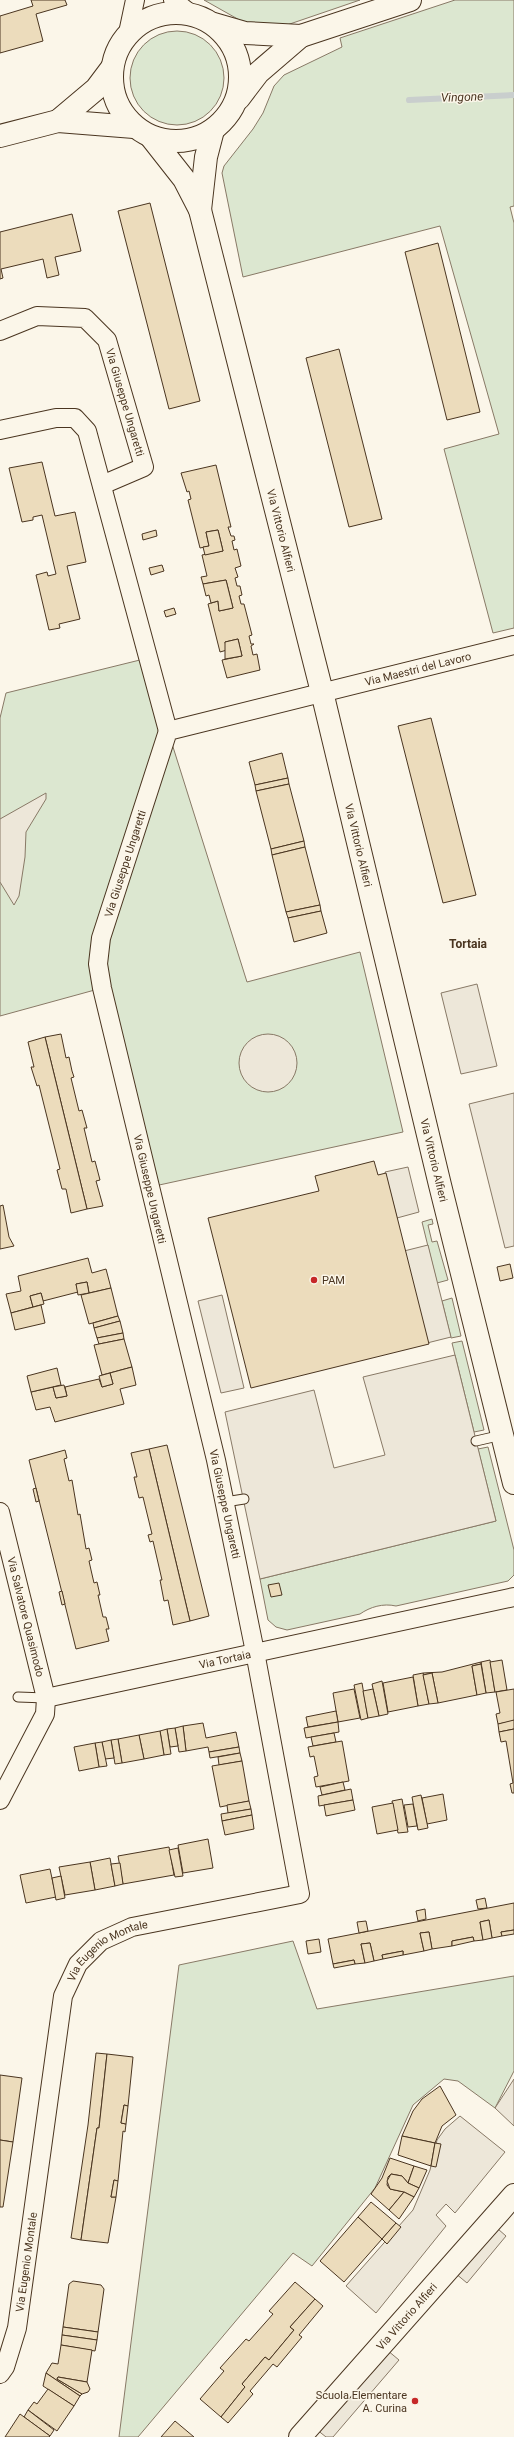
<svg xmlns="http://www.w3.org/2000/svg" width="514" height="2437" font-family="Roboto,sans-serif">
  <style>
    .green { fill: #dce7d0; stroke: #887966 }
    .parking { fill: #ede7d9; stroke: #887966 }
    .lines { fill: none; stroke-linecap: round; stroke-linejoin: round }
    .stream { stroke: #c9cecd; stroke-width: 6 }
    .building { fill: #ecdcbc; stroke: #4a3520 }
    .service-casing { stroke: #4a3520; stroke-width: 11 }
    .minor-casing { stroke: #4a3520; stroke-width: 20 }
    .tertiary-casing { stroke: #4a3520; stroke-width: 24 }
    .service { stroke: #fbf6e9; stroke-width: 9 }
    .minor { stroke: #fbf6e9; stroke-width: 18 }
    .tertiary { stroke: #fbf6e9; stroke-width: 22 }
    .poi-dot { fill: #c62828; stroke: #fbf6e9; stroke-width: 1.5 }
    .labels { text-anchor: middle; stroke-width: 3; stroke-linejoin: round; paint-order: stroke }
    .street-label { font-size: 11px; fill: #4a3520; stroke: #fbf6e9 }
    .poi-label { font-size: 11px; fill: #4a3520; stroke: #fbf6e9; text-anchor: start }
    .water-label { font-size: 12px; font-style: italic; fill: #4a3520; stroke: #fbf6e9 }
    .neighbourhood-label { font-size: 12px; font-weight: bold; fill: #4a3520; stroke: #fbf6e9 }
  </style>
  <rect width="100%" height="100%" fill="#fbf6e9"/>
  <g class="green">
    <polygon points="204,0 360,0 281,27 243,22"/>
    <polygon points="455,0 514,0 514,206 510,207 514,223 514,628 493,633 444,449 499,434 440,226 243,277 222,173 224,166 253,129 263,113 274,86 284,75 342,47 340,38"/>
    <circle cx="177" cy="78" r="47"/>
    <polygon points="148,658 168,731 247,982 360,952 403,1132 150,1187 102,988 0,1016 0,718 6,693"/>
    <polygon points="432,1219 433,1224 428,1225 432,1242 437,1241 448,1280 437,1283 422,1222"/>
    <polygon points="452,1298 461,1336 451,1338 442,1301"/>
    <polygon points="462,1341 484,1430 474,1432 452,1343"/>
    <path d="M488,1447L514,1550V1575L508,1581L396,1606C383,1603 370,1607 360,1614L287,1630L276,1627L268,1620L260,1579L496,1521L478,1449Z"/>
    <polygon points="293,1941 317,2009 514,1976 514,2071 495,2108 458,2081 444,2079 413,2105 375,2188 312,2266 293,2253 138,2437 119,2437 179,1965"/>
  </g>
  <g class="parking">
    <polygon points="46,793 46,799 26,832 25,857 19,896 14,905 0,882 0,819"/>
    <polygon points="477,984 497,1066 461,1074 441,993"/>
    <circle cx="268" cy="1063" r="29"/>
    <polygon points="514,1093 514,1246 505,1248 469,1104"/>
    <polygon points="408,1167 419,1212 397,1218 385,1172"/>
    <polygon points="428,1245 451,1337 427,1343 404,1251"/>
    <polygon points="222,1295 244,1388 221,1393 198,1301"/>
    <polygon points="455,1355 496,1521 260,1579 225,1412 314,1390 334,1468 385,1455 363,1377"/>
    <polygon points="514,2079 514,2126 495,2108"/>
    <polygon points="460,2116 505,2152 455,2213 446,2204 436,2215 446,2226 376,2313 346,2286 413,2210 430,2170 437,2140 445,2129"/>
    <polygon points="490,2222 506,2236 467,2283 449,2268"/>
    <polygon points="381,2345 399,2360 333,2437 326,2437 311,2425"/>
  </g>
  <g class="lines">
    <polyline class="stream" points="409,100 514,95"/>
  </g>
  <g class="building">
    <polygon points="31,0 65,0 67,5 36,14 43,41 0,53 0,16 33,6"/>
    <polygon points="150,203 200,401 169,409 118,211"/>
    <polygon points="72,214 81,251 55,257 59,275 47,278 43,259 1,269 3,278 0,279 0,232"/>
    <polygon points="438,243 480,412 447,420 405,252"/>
    <polygon points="339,349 382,519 349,527 306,358"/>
    <polygon points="42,462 55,516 75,512 86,562 67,566 80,619 59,624 60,628 49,630 36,575 47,572 48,576 56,574 42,515 33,517 33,520 22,522 9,468"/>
    <polygon points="216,465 231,527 228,527 231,536 234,536 235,540 232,541 234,550 237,549 241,566 235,568 238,577 235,578 237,586 240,586 242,595 239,596 241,604 244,604 252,635 249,636 251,644 254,644 251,646 253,655 257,654 260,670 227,678 222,660 242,656 238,639 225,642 227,650 220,652 208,604 218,601 219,611 233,608 226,580 203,584 201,577 207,576 202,555 223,551 218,530 206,532 209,546 200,548 188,500 191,499 189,491 187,492 181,473"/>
    <polygon points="156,530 157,536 143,540 142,534"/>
    <polygon points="218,530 223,551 205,555 203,547 209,546 206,532"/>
    <polygon points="162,565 164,571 151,575 149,568"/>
    <polygon points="226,580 233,608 219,611 218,601 211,603 209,595 206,596 203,584"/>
    <polygon points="174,608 176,614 166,617 164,611"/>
    <polygon points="238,639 242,656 225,659 225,642"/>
    <polygon points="431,718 476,895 443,903 398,726"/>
    <polygon points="282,753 288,778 255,785 249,762"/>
    <polygon points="288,778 289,784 256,791 255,785"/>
    <polygon points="289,784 304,841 271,849 256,791"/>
    <polygon points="304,841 305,847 272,855 271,849"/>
    <polygon points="305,847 320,905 286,912 272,855"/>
    <polygon points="320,905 321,911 288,918 286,912"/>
    <polygon points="321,911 327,933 294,942 288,918"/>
    <polygon points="61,1034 66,1058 69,1057 72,1071 74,1077 71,1078 79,1111 82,1110 87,1128 84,1128 92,1162 95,1161 100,1180 96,1181 103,1206 87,1209 45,1037"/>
    <polygon points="45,1037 87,1209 71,1213 66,1189 62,1189 57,1170 60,1169 39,1085 37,1086 31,1067 34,1067 28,1042"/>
    <polygon points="374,1161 378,1175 386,1173 429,1344 251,1388 208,1218 319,1191 315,1176"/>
    <polygon points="3,1205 9,1237 14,1246 0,1249 0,1206"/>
    <polygon points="88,1258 92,1273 106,1269 111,1288 89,1293 87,1282 76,1284 78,1292 43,1301 41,1293 30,1296 33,1307 11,1313 6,1294 21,1291 18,1276"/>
    <polygon points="510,1264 513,1278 500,1281 497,1267"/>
    <polygon points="87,1282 89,1293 78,1295 76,1284"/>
    <polygon points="111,1288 118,1316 89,1324 81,1295"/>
    <polygon points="41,1293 44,1304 33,1307 30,1296"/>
    <polygon points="41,1305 45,1323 15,1330 11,1313"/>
    <polygon points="118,1316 120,1321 94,1328 93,1323"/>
    <polygon points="120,1321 123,1333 97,1338 94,1328"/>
    <polygon points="123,1333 124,1339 99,1344 97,1338"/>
    <polygon points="124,1339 132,1367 102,1375 94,1345"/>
    <polygon points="132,1367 136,1385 120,1389 124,1404 55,1422 50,1407 36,1410 31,1392 53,1387 56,1398 67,1396 65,1387 99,1379 102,1387 113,1384 110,1373"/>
    <polygon points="57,1368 61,1385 31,1392 27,1376"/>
    <polygon points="110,1373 113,1384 102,1387 99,1376"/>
    <polygon points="64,1385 67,1396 56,1398 53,1387"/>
    <polygon points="167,1445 209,1616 190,1621 149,1449"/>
    <polygon points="149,1449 190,1621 173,1625 168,1600 164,1601 160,1580 162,1580 153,1541 150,1542 148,1535 152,1534 143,1497 139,1498 134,1477 137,1477 131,1453"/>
    <polygon points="65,1450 67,1458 64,1459 69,1481 72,1480 78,1515 80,1514 86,1549 89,1548 92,1560 89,1561 91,1570 94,1583 97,1582 100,1595 98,1595 103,1617 106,1617 109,1629 106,1629 109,1641 76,1649 29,1460"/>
    <polygon points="36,1488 39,1501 36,1502 33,1489"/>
    <polygon points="279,1583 282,1595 271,1597 268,1585"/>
    <polygon points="62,1591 65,1604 62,1605 59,1592"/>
    <polygon points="490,1660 495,1692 486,1693 481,1662"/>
    <polygon points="502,1660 507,1690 495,1692 490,1662"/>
    <polygon points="481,1662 481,1664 472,1666 477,1695 438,1703 432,1673 423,1675 423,1673 442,1672"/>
    <polygon points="481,1664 486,1693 477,1695 472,1666"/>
    <polygon points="423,1673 429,1704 418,1706 413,1675"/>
    <polygon points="432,1673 438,1703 429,1704 423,1675"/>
    <polygon points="413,1677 418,1706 388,1712 383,1683"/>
    <polygon points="382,1681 388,1714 379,1716 372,1684"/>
    <polygon points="362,1683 368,1718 361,1720 354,1685"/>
    <polygon points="354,1689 360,1718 338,1722 333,1693"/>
    <polygon points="373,1689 379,1716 368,1718 363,1691"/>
    <polygon points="514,1689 514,1721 498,1724 496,1714 500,1713 496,1692"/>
    <polygon points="336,1711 338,1722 308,1727 306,1717"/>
    <polygon points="514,1720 514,1729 499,1732 498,1724"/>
    <polygon points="338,1722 339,1732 306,1738 304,1728"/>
    <polygon points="203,1723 206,1738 236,1732 239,1747 209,1752 208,1747 186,1751 183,1726"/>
    <polygon points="183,1726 186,1751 179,1752 175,1728"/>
    <polygon points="175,1728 178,1746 170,1747 167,1729"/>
    <polygon points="167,1729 171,1754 164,1755 160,1731"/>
    <polygon points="514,1729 514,1793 512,1793 510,1784 513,1783 506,1741 501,1742 499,1732"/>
    <polygon points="160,1731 164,1755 144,1759 139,1735"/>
    <polygon points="334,1733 336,1742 313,1746 311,1737"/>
    <polygon points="139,1735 144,1759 122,1763 118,1739"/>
    <polygon points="118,1739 122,1763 115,1764 111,1740"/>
    <polygon points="111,1740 114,1758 105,1759 102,1742"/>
    <polygon points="342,1741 349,1781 316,1787 314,1777 318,1776 314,1756 310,1757 308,1747"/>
    <polygon points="102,1742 107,1766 99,1767 95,1743"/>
    <polygon points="95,1743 99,1767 79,1771 74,1747"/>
    <polygon points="239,1747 240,1753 210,1758 209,1752"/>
    <polygon points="240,1753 242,1761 219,1765 218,1757"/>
    <polygon points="242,1761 249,1801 220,1807 212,1766"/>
    <polygon points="343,1782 345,1790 322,1795 320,1787"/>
    <polygon points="351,1789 353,1800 319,1806 318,1796"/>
    <polygon points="443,1794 447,1820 427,1824 422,1798"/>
    <polygon points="421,1795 428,1828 418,1830 412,1797"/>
    <polygon points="402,1799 408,1832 398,1833 392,1801"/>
    <polygon points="353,1800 355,1810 326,1816 324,1805"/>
    <polygon points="249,1801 251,1809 228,1813 227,1805"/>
    <polygon points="393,1803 398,1830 377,1834 372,1807"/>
    <polygon points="413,1804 417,1826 408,1827 404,1805"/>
    <polygon points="251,1809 252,1815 222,1821 221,1814"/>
    <polygon points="252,1815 254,1829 225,1835 222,1821"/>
    <polygon points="208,1839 213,1868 183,1873 178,1845"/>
    <polygon points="169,1847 174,1875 123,1884 118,1856"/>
    <polygon points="178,1848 183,1876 175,1877 169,1850"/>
    <polygon points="110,1858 115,1886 95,1890 90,1862"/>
    <polygon points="90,1862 95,1890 65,1895 59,1867"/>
    <polygon points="120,1863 123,1884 115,1886 111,1864"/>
    <polygon points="50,1869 56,1897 26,1903 20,1875"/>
    <polygon points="61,1876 65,1898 56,1900 52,1878"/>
    <polygon points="485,1898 487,1908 478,1909 476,1900"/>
    <polygon points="514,1903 514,1930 501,1932 502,1936 492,1938 489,1920 480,1922 483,1940 474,1941 473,1937 452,1941 452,1946 432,1949 429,1932 420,1933 424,1951 403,1955 403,1951 382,1955 383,1959 374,1961 370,1943 361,1944 365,1963 355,1964 354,1960 333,1964 328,1939"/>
    <polygon points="425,1909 426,1919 418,1921 416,1911"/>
    <polygon points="489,1920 492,1938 483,1940 480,1922"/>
    <polygon points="366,1921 368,1931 359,1933 357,1922"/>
    <polygon points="514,1930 514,1934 502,1936 501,1932"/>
    <polygon points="429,1932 432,1949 424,1951 420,1933"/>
    <polygon points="473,1937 474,1941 452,1946 452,1941"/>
    <polygon points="319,1939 321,1952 308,1954 306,1941"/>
    <polygon points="370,1943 374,1961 365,1963 361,1944"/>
    <polygon points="403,1951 403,1955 383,1959 382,1955"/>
    <polygon points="354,1960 355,1964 334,1968 333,1964"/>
    <polygon points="96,2053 107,2054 99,2128 97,2128 81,2240 71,2238 88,2125"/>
    <polygon points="107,2054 133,2057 128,2106 124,2105 121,2123 126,2124 125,2132 123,2131 118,2181 114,2180 111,2197 116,2197 108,2243 81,2240 97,2128 99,2128"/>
    <polygon points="0,2075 22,2078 13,2142 0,2140"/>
    <polygon points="440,2086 456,2115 442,2126 435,2143 402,2136 413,2111 422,2099"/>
    <polygon points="124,2105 128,2106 126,2124 121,2123"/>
    <polygon points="402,2136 435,2143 431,2166 398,2155"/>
    <polygon points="0,2140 13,2142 3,2207 0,2207"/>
    <polygon points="435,2143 441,2144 436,2167 431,2166"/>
    <polygon points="390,2158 414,2166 408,2183 402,2176 391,2174 388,2177 387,2185 390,2189 404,2192 389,2210 371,2194 382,2178"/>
    <polygon points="414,2166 427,2170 419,2188 408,2183"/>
    <polygon points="391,2174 402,2176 408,2183 419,2188 414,2197 404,2192 390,2189 387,2181"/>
    <polygon points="114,2180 118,2181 116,2197 111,2197"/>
    <polygon points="404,2192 414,2197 399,2219 389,2210"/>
    <polygon points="371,2202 396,2223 382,2239 358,2217"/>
    <polygon points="358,2217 382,2239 344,2282 320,2261"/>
    <polygon points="396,2223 401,2227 387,2244 382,2239"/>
    <polygon points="73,2281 101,2285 104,2289 98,2332 63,2327 69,2284"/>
    <polygon points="295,2282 315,2299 290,2327 294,2330 269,2360 265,2357 242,2384 245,2387 221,2417 200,2399 224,2371 220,2368 246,2339 249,2341 273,2314 269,2311"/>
    <polygon points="315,2299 323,2306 299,2335 302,2337 277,2367 273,2364 250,2391 253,2394 228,2423 221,2417 245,2387 242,2384 265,2357 269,2360 294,2330 290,2327"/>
    <polygon points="63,2327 98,2332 97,2340 62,2335"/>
    <polygon points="62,2335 97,2340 95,2351 61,2345"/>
    <polygon points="61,2345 92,2350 87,2382 58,2377 57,2379 82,2394 80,2396 46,2373 52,2363 58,2364"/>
    <polygon points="46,2373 80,2396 74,2406 43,2386"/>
    <polygon points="58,2377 87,2382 90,2389 88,2392 82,2394 57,2379"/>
    <polygon points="48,2389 74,2406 57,2431 28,2410 34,2402 37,2404"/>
    <polygon points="28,2410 54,2430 50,2436 24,2417"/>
    <polygon points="20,2414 50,2436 49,2437 5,2437"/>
    <polygon points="175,2421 194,2437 161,2437"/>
  </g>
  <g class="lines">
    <defs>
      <g id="service">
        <polyline points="476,1441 502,1435"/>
        <polyline points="225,1502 244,1499"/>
        <polyline points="18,1697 46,1698"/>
      </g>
      <g id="minor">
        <polyline points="173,0 192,15"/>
        <polyline points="128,33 135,0"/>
        <path id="s1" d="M0,331L37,316L85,318L107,340L144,467L102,485"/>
        <polyline points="0,430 56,418 75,418 87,431 168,731"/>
        <path id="s2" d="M0,1512L46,1698L45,1714L0,1800"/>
        <path id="s3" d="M46,1698L514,1597"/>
        <path id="s4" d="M0,2374L5,2367L17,2328L63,1996L78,1964L101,1941L132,1927L300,1894L255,1652L216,1460L102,988L98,964L101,938L168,731L514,645"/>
      </g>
      <g id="tertiary">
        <circle cx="176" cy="77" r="64"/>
        <polyline points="214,24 245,33 301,36 410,0"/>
        <polyline points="239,98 258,73 301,36"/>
        <polyline points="58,121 96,89 111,69"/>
        <polyline points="0,136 58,121 134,127"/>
        <path id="s5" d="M151,137L184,179L200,210L322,692L440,1185L514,1483"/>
        <polyline points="200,210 206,157 213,130"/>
        <path id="s6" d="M300,2437L514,2195"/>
      </g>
    </defs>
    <use href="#service" class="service-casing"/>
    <use href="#minor" class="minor-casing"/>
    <use href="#tertiary" class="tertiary-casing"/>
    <use href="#service" class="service"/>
    <use href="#minor" class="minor"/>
    <use href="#tertiary" class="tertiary"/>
  </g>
  <g class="poi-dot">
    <circle cx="314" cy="1280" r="4"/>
    <circle cx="415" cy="2401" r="4"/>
  </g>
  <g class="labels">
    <g class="street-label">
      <text dy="4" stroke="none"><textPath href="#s1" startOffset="184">Via Giuseppe Ungaretti</textPath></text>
      <text dy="4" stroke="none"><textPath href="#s5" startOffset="419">Via Vittorio Alfieri</textPath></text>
      <text dy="4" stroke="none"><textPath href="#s4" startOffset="2111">Via Maestri del Lavoro</textPath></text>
      <text dy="4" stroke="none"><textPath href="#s5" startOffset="743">Via Vittorio Alfieri</textPath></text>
      <text dy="4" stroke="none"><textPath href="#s4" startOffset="1714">Via Giuseppe Ungaretti</textPath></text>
      <text dy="4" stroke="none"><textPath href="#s5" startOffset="1067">Via Vittorio Alfieri</textPath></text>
      <text transform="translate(150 1189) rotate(77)" y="4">Via Giuseppe Ungaretti</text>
      <text transform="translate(225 1504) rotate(78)" y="4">Via Giuseppe Ungaretti</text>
      <text dy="4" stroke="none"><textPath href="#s2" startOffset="108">Via Salvatore Quasimodo</textPath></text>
      <text dy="4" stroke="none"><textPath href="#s3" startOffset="183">Via Tortaia</textPath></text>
      <text dy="4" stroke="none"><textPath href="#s4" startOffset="452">Via Eugenio Montale</textPath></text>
      <text dy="4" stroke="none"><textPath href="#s4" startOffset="116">Via Eugenio Montale</textPath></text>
      <text dy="4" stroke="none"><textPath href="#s6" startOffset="161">Via Vittorio Alfieri</textPath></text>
    </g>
    <g class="poi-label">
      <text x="322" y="1284">PAM</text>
      <text x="407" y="2399" text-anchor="end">Scuola Elementare<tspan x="407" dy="13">A. Curina</tspan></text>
    </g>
    <g class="water-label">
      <text transform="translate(462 97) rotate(-2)" y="4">Vingone</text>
    </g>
    <g class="neighbourhood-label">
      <text x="468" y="948">Tortaia</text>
    </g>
  </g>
</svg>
